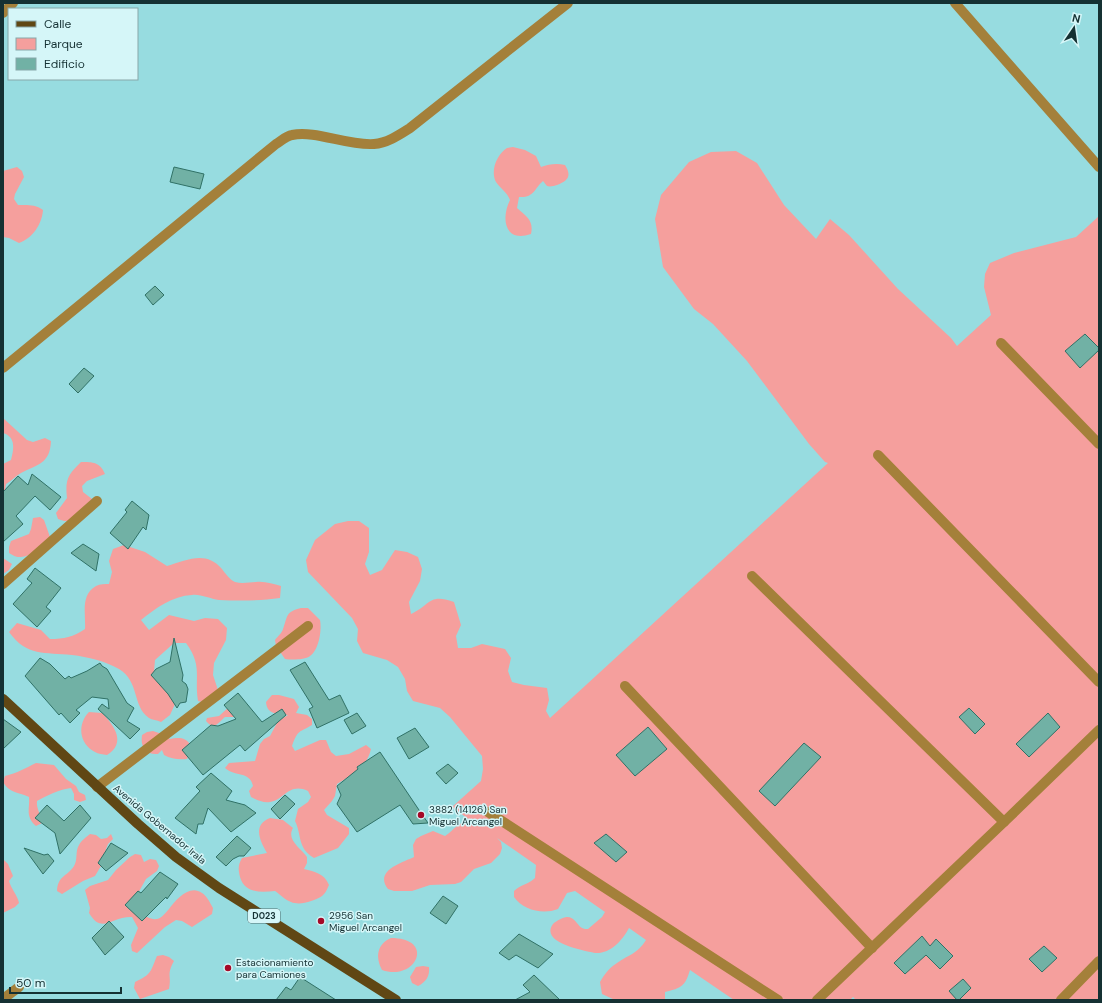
<svg xmlns="http://www.w3.org/2000/svg" width="1102" height="1003" font-family="'DM Sans',sans-serif">
  <style>
    .green { fill: #f59f9d }
    .building { fill: #71b1a5; stroke: #307166 }
    .lines { fill: none; stroke-linecap: round; stroke-linejoin: round }
    .minor { stroke: #a4803a; stroke-width: 10 }
    .major { stroke: #604714; stroke-width: 10 }
    .poi-dot { fill: #a50927; stroke: #d5f6f8; stroke-width: 1.5 }
    .labels { text-anchor: middle; stroke-width: 3; stroke-linejoin: round; paint-order: stroke }
    .shield { fill: #d5f6f8; stroke: #4f6c6e; stroke-width: 1 }
    .shield-label { font-size: 9px; font-weight: bold; fill: #153133 }
    .poi-label { font-size: 10px; fill: #153133; stroke: #d5f6f8; text-anchor: start }
    .street-label { font-size: 10px; fill: #153133; stroke: #d5f6f8 }
  </style>
  <rect width="100%" height="100%" fill="#97dce0"/>
  <g class="green">
    <path d="M513,147L525,150L536,156L541,167C549,164 557,163 565,165C572,176 568,181 557,185C554,186 550,187 547,186C547,186 543,181 543,181C534,189 534,198 519,197L517,208C526,216 534,220 531,234C504,243 501,218 510,200C507,192 501,189 496,182C490,171 497,154 507,148Z"/>
    <path d="M736,151L757,163L784,205L816,239L830,219L849,235L898,289L951,338L957,346L991,315L984,287L985,274L990,263L1014,253L1076,237L1099,216V1000H856L853,997L850,1000H734L690,970C685,986 682,988 665,992V1000H615L602,994L600,982C604,975 609,968 617,963C630,954 637,954 646,940L629,928C622,941 610,954 595,953C585,951 539,943 553,924C556,921 563,917 567,917C575,917 576,924 582,928C584,929 586,929 588,929L602,917L605,912L575,891L567,893L558,909C543,915 523,910 514,897V891C520,885 529,884 535,878L536,865L497,838L501,842L502,848L500,854L491,863L474,869L461,882L455,884L430,885L412,891H394L388,889C374,871 401,863 414,857L413,845L416,839L421,836L433,831L445,836C454,830 459,821 471,821L452,807L481,781L483,769L482,756L450,717L440,708L413,701L407,691L405,679L398,667L387,660L363,653L357,641L358,629L352,618L308,572L306,560L315,540L335,524L348,521H359L369,528V552L365,564L370,575L382,570L395,550L407,552L418,557L422,569L420,581L409,602L411,614C431,605 428,593 454,602L461,625L456,636L458,648H471L482,644L505,649L511,658L508,671L512,682L524,685L547,688L549,700L546,711L550,718L828,463L825,462L809,444L747,361L713,324L694,309L663,267L655,219L661,195L689,162L711,152Z"/>
    <path d="M17,167L22,171L24,177L15,194L14,199L18,205C27,205 35,204 43,210C42,224 33,238 19,243L9,238L3,237V171Z"/>
    <path d="M3,418L27,440L33,442L45,438L51,441C50,464 38,464 21,473C16,476 11,481 6,484L3,503V464L11,460C14,449 16,437 3,433Z"/>
    <path d="M81,462C93,462 100,462 105,474L87,481L82,486L83,492L92,499L70,521H64L58,519L56,513L67,498C65,479 68,475 81,462Z"/>
    <path d="M40,517L44,520L50,537C37,548 26,565 9,553V547L11,541L29,534L31,529L33,518Z"/>
    <path d="M124,545L145,552L167,566C187,560 206,550 222,569C225,573 230,580 235,582C243,584 249,582 256,582C265,581 273,584 281,586L280,598C260,601 239,601 219,600C210,599 201,594 192,595C172,596 156,608 141,620L149,630L169,615L194,621L205,618L218,619L227,628L226,640L214,663L213,675L221,699L210,704L198,701C194,677 203,666 186,643H174L155,660L154,672L175,704L170,715L161,722C157,720 152,720 149,718C132,706 140,682 119,669C105,661 88,657 72,655C45,652 27,657 9,632L17,623L41,630L50,639C64,639 73,637 85,629C86,614 80,595 96,586C100,584 105,584 109,584L112,572L109,561L113,549Z"/>
    <polygon points="3,558 12,564 9,570 3,574"/>
    <path d="M301,608H308L320,620C322,630 319,650 310,656C305,660 291,660 285,659L276,646L275,640C278,636 282,633 283,629C288,616 285,612 301,608Z"/>
    <path d="M272,695H279L294,699L299,707L296,713L307,715L312,719V725C299,733 298,729 292,746L295,751L320,740H326L331,752L336,756L349,754L366,745L371,749C367,767 352,775 337,784L335,796L332,801L324,810L327,815L349,828V834L338,848L314,858C297,848 302,835 295,821L298,809L308,802L311,797L308,791C289,782 284,800 270,802C263,803 257,800 251,797L249,791L253,786C250,771 235,777 225,768L229,763L255,761L260,744L264,739L270,736L278,721L288,715C278,714 267,715 266,702Z"/>
    <path d="M229,707L237,717H225C219,722 214,731 206,721L207,718L219,716Z"/>
    <path d="M89,712L102,713C114,725 127,743 107,755C103,754 98,754 95,752C79,744 77,724 89,712Z"/>
    <path d="M153,731L165,735L170,739C186,735 196,743 187,759C179,760 171,759 164,755L162,750L158,754C146,755 140,747 142,735L147,732Z"/>
    <path d="M36,763L54,765L66,779L76,786L79,792L85,795L86,800L80,802L74,800V794L71,788C60,789 46,796 37,801C36,810 42,815 42,823L36,826C25,816 30,809 29,797C18,792 9,793 3,782L5,776C17,773 26,768 36,763Z"/>
    <path d="M270,818L283,820L293,828C286,840 301,848 307,857V863L304,869C315,872 324,873 329,885C327,889 326,893 322,896C314,901 300,906 291,902C285,900 281,895 275,891C261,892 245,894 240,877C238,869 238,865 242,858L267,853C260,841 252,825 270,818Z"/>
    <path d="M90,834L96,835L101,839L107,838L111,834L113,839L108,844L106,849L104,861L95,876L83,881L62,894L57,891C58,875 67,877 74,866C78,860 75,851 79,845C81,841 86,837 90,834Z"/>
    <path d="M135,854L141,855L144,862L150,859L156,860L159,866L157,871L146,879L137,895L140,913C145,916 151,920 157,919C162,918 166,912 169,909C176,900 189,884 202,893C207,896 210,903 213,908L212,914L192,927L182,921L176,920L165,927L137,953L132,951L131,945L138,928L132,917C112,916 102,935 89,913L90,908L85,890L90,886L108,880L116,870L130,857Z"/>
    <path d="M3,859L8,864L13,876L9,881C11,889 17,894 19,903L15,907L3,913Z"/>
    <path d="M391,938C436,938 416,982 382,970C375,957 377,944 391,938Z"/>
    <path d="M163,955L169,957L174,961C166,975 172,976 169,989L140,999L134,988L135,982C152,974 150,972 157,956Z"/>
    <path d="M423,966L429,967C430,976 426,982 418,986L412,983L410,977L416,967Z"/>
  </g>
  <g class="building">
    <polygon points="174,167 204,174 200,189 170,182"/>
    <polygon points="155,286 164,295 153,305 145,295"/>
    <polygon points="1085,334 1099,348 1099,350 1080,368 1065,351"/>
    <polygon points="84,368 94,376 78,393 69,384"/>
    <polygon points="32,474 61,497 50,510 35,496 16,516 23,524 3,542 3,492 18,476 28,485"/>
    <polygon points="132,501 149,515 146,530 143,527 128,549 110,533 127,512 125,510"/>
    <polygon points="83,544 99,554 96,571 71,553"/>
    <polygon points="35,568 61,588 46,607 51,611 37,627 13,604 32,583 27,579"/>
    <polygon points="174,638 183,675 182,681 186,684 188,689 186,702 180,703 177,708 168,694 151,675 156,669 170,662"/>
    <polygon points="40,658 50,664 65,679 69,676 71,678 87,671 100,663 102,666 107,669 127,703 134,708 127,721 140,729 130,739 98,709 102,704 109,709 108,699 92,697 76,710 80,713 70,723 61,713 59,715 25,676"/>
    <polygon points="305,662 329,700 340,695 349,713 317,728 309,709 313,707 290,670"/>
    <polygon points="238,693 262,722 282,709 286,715 245,751 240,745 203,775 182,750 211,725 218,726 236,719 224,705"/>
    <polygon points="969,708 985,724 975,734 959,717"/>
    <polygon points="357,713 366,726 352,734 344,720"/>
    <polygon points="1048,713 1060,727 1029,757 1016,744"/>
    <polygon points="3,719 21,732 3,749"/>
    <polygon points="648,727 667,749 635,776 616,755"/>
    <polygon points="415,728 429,747 409,759 397,738"/>
    <polygon points="804,743 821,757 775,806 759,791"/>
    <polygon points="380,752 419,810 428,823 413,824 400,805 357,832 337,804 341,795 337,786 358,769 357,767"/>
    <polygon points="448,764 458,773 446,784 436,773"/>
    <polygon points="211,773 232,791 226,800 245,805 256,813 231,832 208,808 203,824 198,824 196,834 175,818 200,791 196,787"/>
    <polygon points="285,795 295,804 280,819 271,809"/>
    <polygon points="47,805 64,821 80,805 91,818 60,854 55,833 35,818"/>
    <polygon points="606,834 627,852 616,862 594,843"/>
    <polygon points="237,836 251,848 244,856 239,856 233,859 226,866 216,857"/>
    <polygon points="111,843 128,853 106,871 98,863"/>
    <polygon points="24,848 44,855 48,854 54,861 43,874"/>
    <polygon points="160,872 178,884 167,899 166,897 142,921 125,905 138,891 141,893"/>
    <polygon points="443,896 458,906 446,924 430,913"/>
    <polygon points="109,921 124,937 105,955 92,938"/>
    <polygon points="519,934 553,954 538,968 516,955 509,960 499,953"/>
    <polygon points="922,936 930,946 936,939 953,956 940,969 926,955 905,974 894,963"/>
    <polygon points="1044,946 1057,958 1042,972 1029,959"/>
    <polygon points="534,975 560,1000 515,1000 530,992 523,985"/>
    <polygon points="300,977 336,1000 276,1000 286,987 291,990"/>
    <polygon points="963,979 971,988 959,1000 957,1000 949,991"/>
  </g>
  <g class="lines">
    <g class="minor">
      <polyline points="955,3 1099,167"/>
      <polyline points="3,13 13,3"/>
      <polyline points="1001,343 1099,444"/>
      <path d="M3,368L276,144C281,141 286,136 292,135C316,130 347,146 374,144C387,143 399,135 410,128L568,3"/>
      <polyline points="878,455 1099,682"/>
      <polyline points="752,576 1004,822"/>
      <polyline points="3,584 97,501"/>
      <polyline points="625,686 872,948"/>
      <polyline points="97,787 308,626"/>
      <polyline points="488,812 778,1000"/>
      <polyline points="3,999 19,987"/>
      <polyline points="817,1000 1004,822 1099,730"/>
      <polyline points="1061,1000 1099,961"/>
    </g>
    <polyline class="major" points="3,699 138,824 176,857 219,888 396,1000"/>
  </g>
  <g class="poi-dot">
    <circle cx="421" cy="815" r="4"/>
    <circle cx="321" cy="921" r="4"/>
    <circle cx="228" cy="968" r="4"/>
  </g>
  <g class="labels">
    <rect class="shield" x="248" y="909" width="32" height="14" rx="3"/>
    <g class="shield-label">
      <text x="264" y="919">D023</text>
    </g>
    <g class="poi-label">
      <text x="429" y="813">3882 (14126) San<tspan x="429" dy="12">Miguel Arcangel</tspan></text>
      <text x="329" y="919">2956 San<tspan x="329" dy="12">Miguel Arcangel</tspan></text>
      <text x="236" y="966">Estacionamiento<tspan x="236" dy="12">para Camiones</tspan></text>
    </g>
    <g class="street-label">
      <text transform="translate(160 824) rotate(40)" y="4">Avenida Gobernador Irala</text>
    </g>
  </g>
  <rect width="1102" height="1003" fill="none" stroke="#153133" stroke-width="8"/>
  <rect x="8" y="8" width="130" height="72" fill="#d5f6f8" stroke="#88a7a9"/>
  <rect x="16" y="21" width="20" height="6" fill="#604714" stroke="#88a7a9"/>
  <text x="44" y="28" font-size="12" fill="#153133">Calle</text>
  <rect x="16" y="38" width="20" height="12" fill="#f59f9d" stroke="#88a7a9"/>
  <text x="44" y="48" font-size="12" fill="#153133">Parque</text>
  <rect x="16" y="58" width="20" height="12" fill="#71b1a5" stroke="#88a7a9"/>
  <text x="44" y="68" font-size="12" fill="#153133">Edificio</text>
  <g transform="translate(1074 28) rotate(13)" stroke="#d5f6f8" stroke-width="3" paint-order="stroke">
  <path d="M0-3L7 15L0 10L-7 15Z" fill="#153133"/>
  <text y="-6" font-size="11" font-weight="bold" text-anchor="middle" fill="#153133">N</text>
  </g>
  <path d="M10 987v6h111v-6" fill="none" stroke="#153133" stroke-width="2"/>
  <text x="16" y="987" font-size="12" fill="#153133" stroke="#d5f6f8" stroke-width="3" paint-order="stroke">50 m</text>
</svg>
